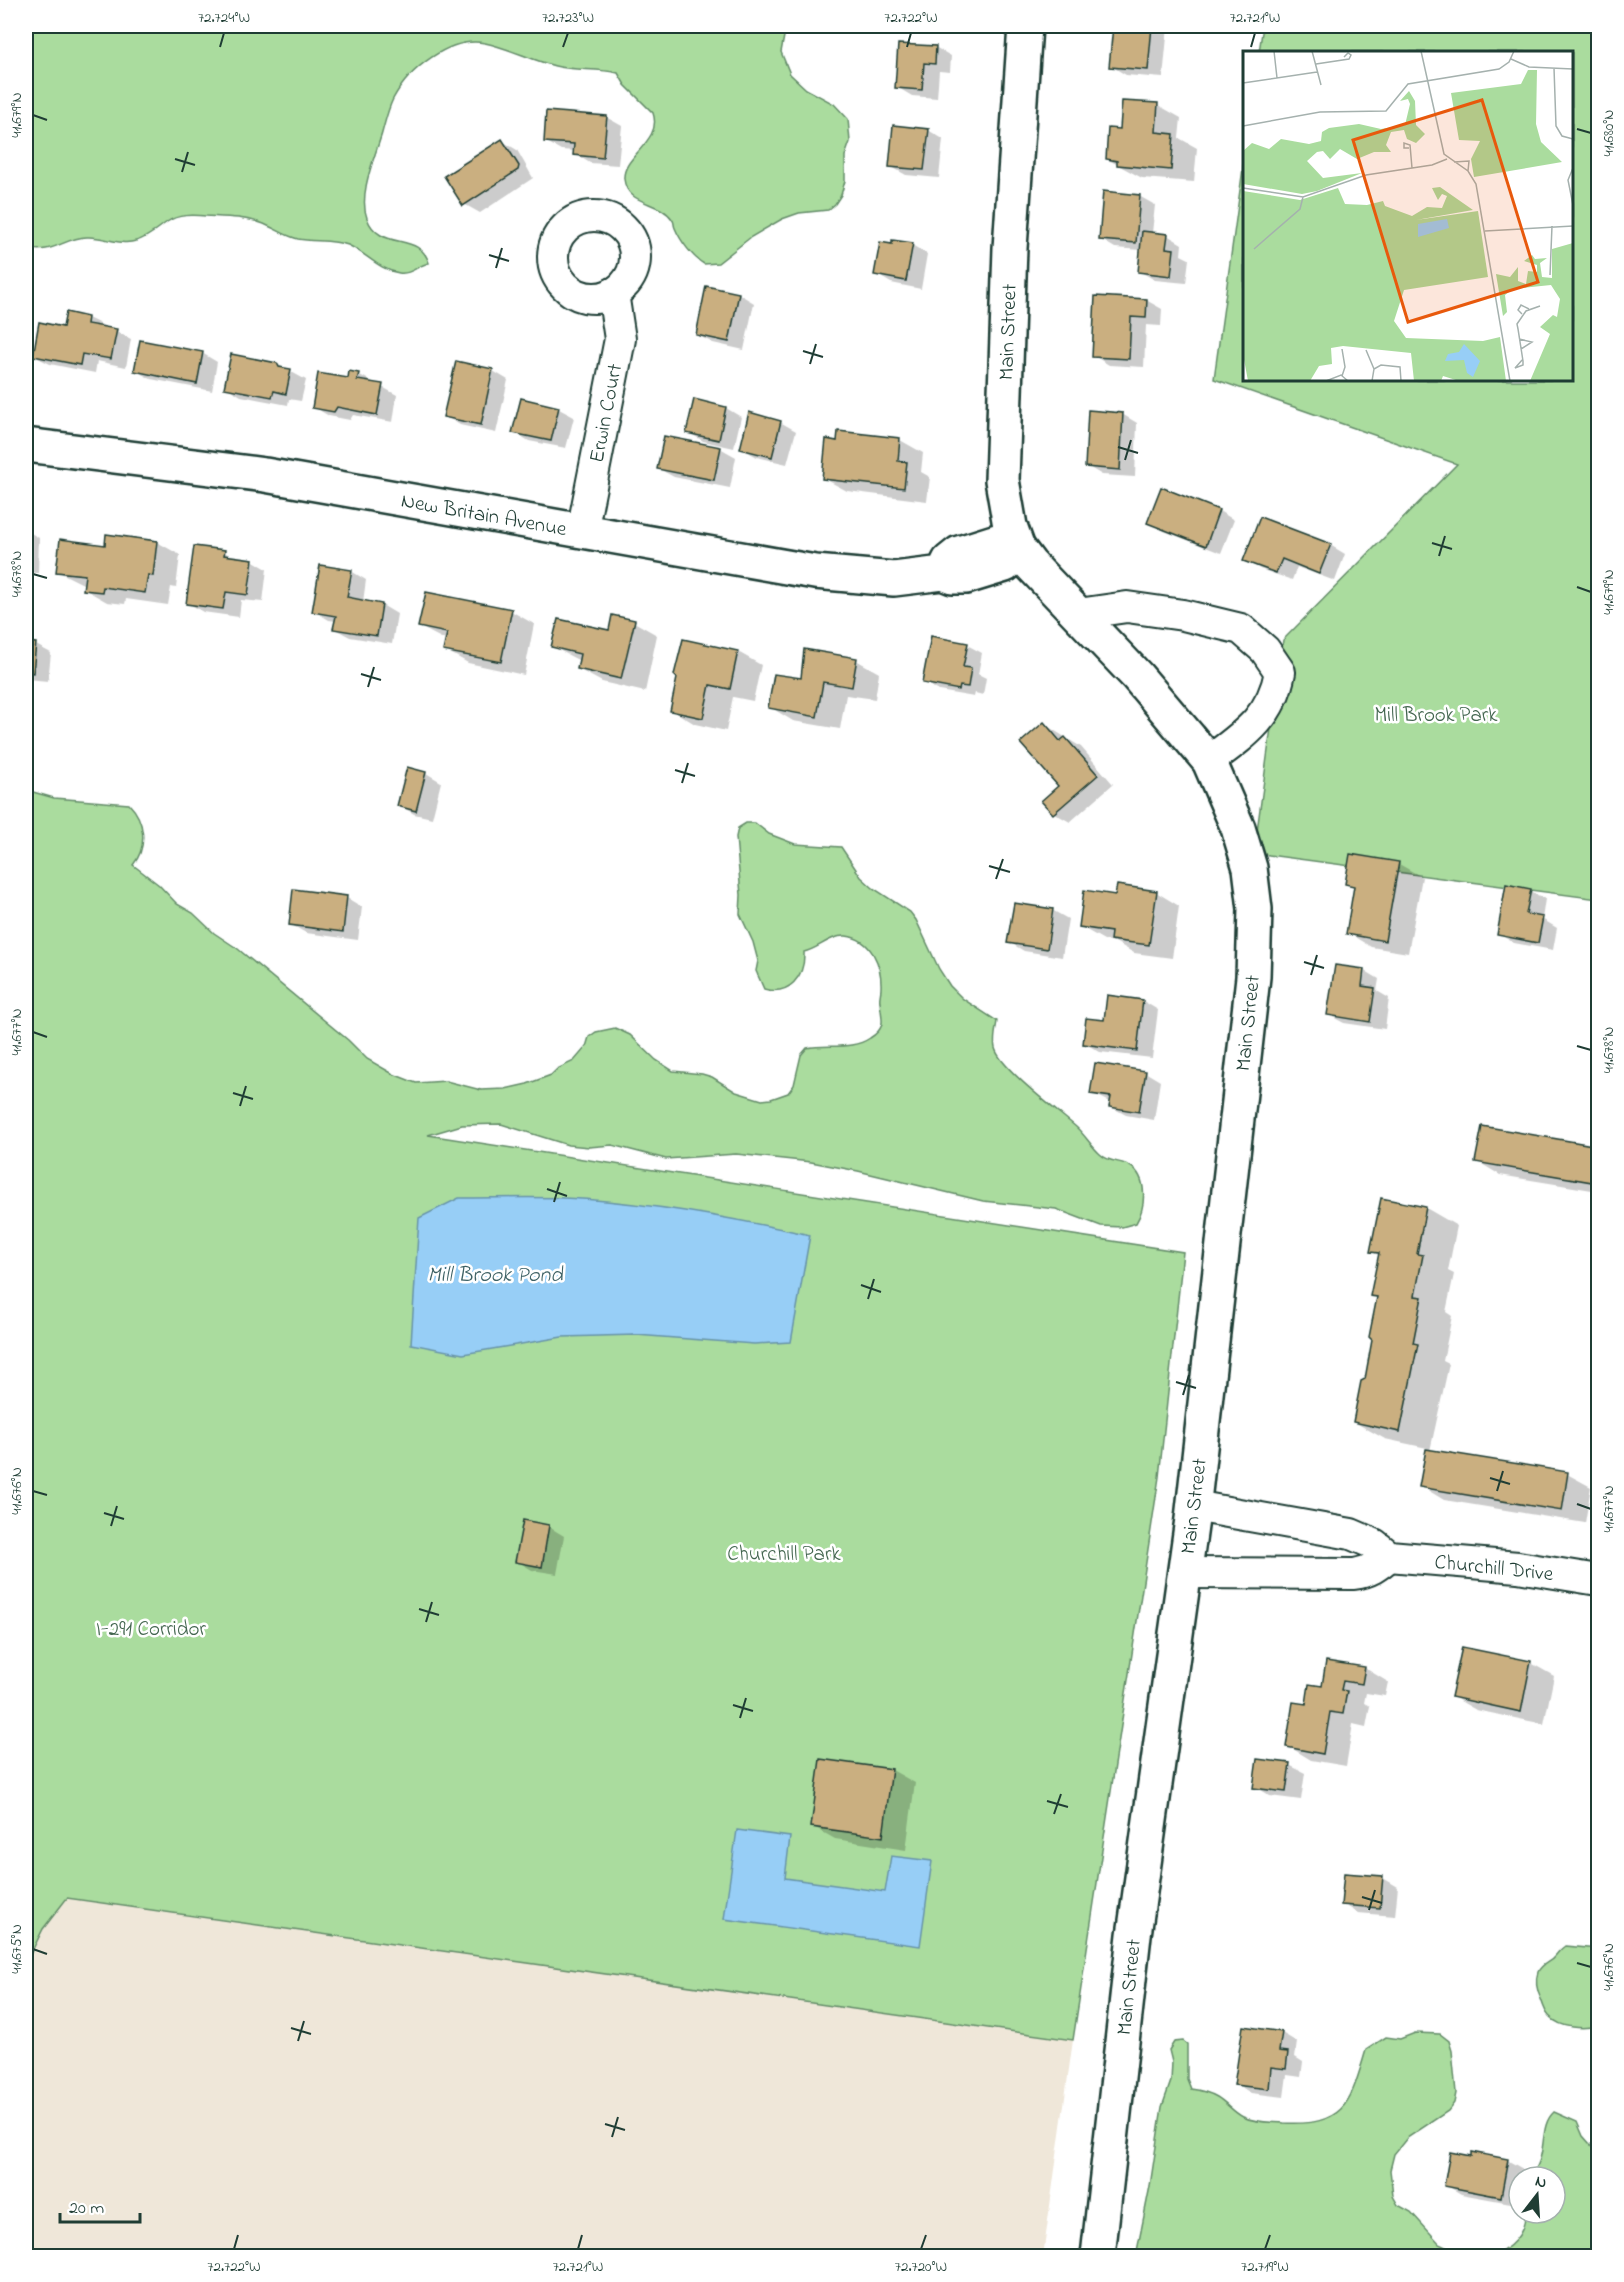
<svg xmlns="http://www.w3.org/2000/svg" width="1624" height="2282" font-family="'Indie Flower',sans-serif">
  <style>
    .built { fill: #efe7d9 }
    .green { fill: #aadc9e; stroke: #648c69; stroke-width: 1.5 }
    .water { fill: #97cef6; stroke: #6794a8; stroke-width: 1.5 }
    .shadow { fill: #0003 }
    .building { fill: #caaf80; stroke: #1f3d34; stroke-width: 1.5 }
    .lines { fill: none; stroke-linecap: round; stroke-linejoin: round }
    .minor-casing { stroke: #1f3d34; stroke-width: 34 }
    .secondary-casing { stroke: #1f3d34; stroke-width: 38 }
    .minor { stroke: #fff; stroke-width: 30 }
    .secondary { stroke: #fff; stroke-width: 33 }
    .ticks { fill: none; stroke: #1f3d34; stroke-width: 2 }
    .labels { text-anchor: middle; stroke-width: 5; stroke-linejoin: round; paint-order: stroke }
    .street-label { font-size: 21px; fill: #1f3d34; stroke: #fff }
    .park-label { font-size: 21px; fill: #42654e; stroke: #fff }
    .water-label { font-size: 22px; font-style: italic; fill: #3d6164; stroke: #fff }
    .inset-road { fill: none; stroke: #a5b1ae; stroke-width: 1.5 }
    .view { fill: #e8590c; fill-opacity: 0.15; stroke: #e8590c; stroke-width: 3 }
    .inset-edge { fill: none; stroke: #1f3d34; stroke-width: 3 }
    .neatline { fill: none; stroke: #1f3d34; stroke-width: 2 }
    .ticks-label { font-size: 15px; text-anchor: middle; fill: #1f3d34 }
  </style>
  <rect width="100%" height="100%" fill="#fff"/>
  <filter id="ink" filterUnits="userSpaceOnUse"><feTurbulence type="fractalNoise" baseFrequency=".0167" numOctaves="2"/><feDisplacementMap in="SourceGraphic" scale="12" xChannelSelector="R" yChannelSelector="G"/><feConvolveMatrix kernelMatrix="1 2 1 2 8 2 1 2 1" color-interpolation-filters="sRGB"/></filter>
  <g filter="url(#ink)">
    <polygon class="built" points="67,1898 1073,2040 1043,2256 26,2256 26,1963 43,1929"/>
    <g class="green">
      <path d="M26,26H786L781,52L790,74L806,89L834,104L848,119L850,142L845,156V181L841,195L835,204L828,210L799,213L782,219L751,237L718,263L704,264C692,257 680,240 675,228C673,223 675,223 672,219C659,200 627,206 624,179C622,156 663,141 653,113L625,85L618,73C597,68 576,71 555,66C531,60 509,48 485,43C450,36 409,69 393,99C388,109 385,122 382,133C375,157 358,194 367,218C379,252 420,231 429,263C418,265 411,275 399,273C379,270 366,253 348,245C332,239 314,242 298,239C285,236 273,227 261,223C244,217 224,217 206,216C194,215 178,214 167,222C157,229 148,238 136,241C120,246 103,236 87,237C63,238 53,255 26,248Z"/>
      <polygon points="1263,26 1598,26 1598,899 1254,853 1283,640 1457,464 1214,379 1244,161 1244,380 1572,380 1572,52 1259,52"/>
      <path d="M26,790L54,798L129,804C145,820 148,847 133,865L159,885L177,904L193,913L214,933L238,949L348,1040L367,1059L393,1074L416,1083L446,1081L481,1090L505,1089L527,1084L551,1075L557,1069L574,1061L586,1047L589,1037L596,1032L615,1028L630,1035L656,1060L673,1071L702,1074L712,1077L736,1092L762,1100L771,1099L788,1093L794,1085L801,1055L807,1048C827,1044 853,1050 870,1038C888,1027 881,1018 880,1002C879,997 881,993 881,988C882,966 872,939 846,936C831,935 818,949 804,952C805,977 789,996 764,989L756,971L758,961L753,942L740,914L741,895L736,837L738,828L746,823H755L769,834L795,844L841,847L861,877L873,888L910,912L916,920L939,969L950,986L963,999L997,1021C996,1029 993,1040 995,1048C999,1067 1059,1112 1076,1127C1085,1135 1091,1146 1100,1154C1109,1163 1120,1160 1130,1166C1148,1177 1146,1207 1136,1223L1122,1227L1101,1226L1056,1209L983,1201L858,1171L811,1162L736,1154L666,1159L612,1145L589,1147L568,1145L501,1124L462,1125L428,1135L1183,1252L1159,1477L1073,2040L67,1898L43,1929L26,1963Z"/>
      <path d="M1565,1946L1598,1949V2026C1584,2029 1561,2029 1549,2016C1545,2012 1543,2005 1541,1999C1537,1991 1535,1981 1538,1972C1542,1963 1550,1963 1555,1956C1559,1952 1559,1950 1565,1946Z"/>
      <path d="M1415,2033L1440,2034L1449,2041L1452,2051L1456,2093L1454,2103L1448,2111L1407,2138L1394,2154L1390,2170L1393,2196L1398,2205L1411,2212L1440,2244L1466,2256H1136L1150,2186L1162,2107L1171,2081L1172,2062L1169,2050L1174,2042L1183,2041L1187,2044V2079L1191,2089C1199,2090 1210,2093 1217,2097C1227,2103 1233,2112 1243,2117C1255,2123 1272,2122 1284,2123C1347,2126 1350,2102 1366,2050L1386,2037L1400,2039Z"/>
      <path d="M1554,2112L1577,2122L1583,2136L1598,2153V2256H1490C1509,2251 1526,2234 1525,2213H1555V2177H1529C1550,2158 1537,2127 1554,2112Z"/>
    </g>
    <g class="water">
      <path d="M459,1198C494,1198 529,1197 564,1198C647,1202 729,1217 810,1235L791,1342L754,1344L636,1335L562,1337L463,1354L411,1344L419,1218Z"/>
      <polygon points="737,1830 790,1837 785,1878 885,1892 891,1856 932,1861 920,1946 724,1919"/>
    </g>
    <g class="shadow">
      <polygon points="902,26 932,26 932,33 913,32"/>
      <polygon points="1114,26 1168,26 1163,78 1126,75 1111,66"/>
      <polygon points="935,47 951,56 950,72 939,71 937,98 912,96 897,87"/>
      <polygon points="1158,105 1181,118 1179,138 1197,148 1194,182 1142,178 1107,159 1121,131"/>
      <polygon points="606,117 622,126 618,165 590,163 575,154 575,151 561,150 545,141"/>
      <polygon points="928,130 943,139 939,178 906,175 890,166"/>
      <polygon points="502,141 517,150 533,178 480,213 464,204"/>
      <polygon points="1139,196 1155,205 1152,233 1167,235 1182,244 1181,255 1189,259 1186,283 1155,280 1139,271 1142,250 1115,248 1100,239"/>
      <polygon points="912,245 927,254 921,289 891,283 876,274"/>
      <polygon points="739,294 754,303 744,350 713,343 697,335"/>
      <polygon points="1146,300 1162,309 1161,326 1146,325 1144,367 1109,365 1094,356"/>
      <polygon points="67,314 88,318 131,339 126,367 97,361 95,373 50,364 34,356 65,328"/>
      <polygon points="26,322 30,325 26,351"/>
      <polygon points="202,353 217,362 212,391 151,379 136,371"/>
      <polygon points="457,363 493,371 508,380 496,433 460,425 445,416"/>
      <polygon points="277,364 306,380 301,401 289,399 288,405 241,396 226,387"/>
      <polygon points="358,374 397,395 393,422 353,415 350,420 329,416 314,407"/>
      <polygon points="726,408 741,417 734,448 703,441 688,432"/>
      <polygon points="559,409 574,417 566,448 529,441 514,432"/>
      <polygon points="1122,414 1137,423 1135,477 1102,475 1087,466"/>
      <polygon points="780,422 796,431 787,464 757,457 741,448"/>
      <polygon points="900,440 923,453 921,472 930,477 927,501 847,491 823,478 838,443"/>
      <polygon points="720,448 736,457 730,488 674,477 659,469"/>
      <polygon points="1162,489 1219,511 1234,520 1221,553 1164,531 1149,522"/>
      <polygon points="26,530 39,538 38,573 26,573"/>
      <polygon points="157,542 180,555 176,588 171,587 168,605 126,599 125,604 107,602 84,589 85,585 57,571 106,546"/>
      <polygon points="1330,545 1345,554 1335,581 1297,567 1292,580 1260,569 1245,560"/>
      <polygon points="224,552 235,558 252,560 267,569 263,602 241,600 239,617 203,612 188,603"/>
      <polygon points="351,571 366,580 363,602 382,605 397,614 392,644 350,637 335,629 336,621 329,620 314,611"/>
      <polygon points="511,611 534,624 524,675 468,663 445,650 447,641 420,627"/>
      <polygon points="634,622 657,635 645,692 602,682 578,669 580,661 553,647 610,632"/>
      <polygon points="684,640 738,652 761,665 753,701 733,697 726,731 695,724 672,710"/>
      <polygon points="26,643 36,645 51,653 48,681 26,679"/>
      <polygon points="967,645 982,653 978,674 986,678 983,695 975,693 974,697 939,691 924,682"/>
      <polygon points="856,660 879,673 875,699 846,695 840,729 793,721 770,707 802,680"/>
      <polygon points="1044,724 1081,747 1113,784 1070,822 1054,813 1043,801 1060,786"/>
      <polygon points="408,768 426,773 441,782 432,818 414,814 399,805"/>
      <polygon points="1399,864 1422,877 1408,953 1371,947 1348,933 1356,888 1347,883"/>
      <polygon points="294,891 347,898 362,907 358,940 306,933 290,924"/>
      <polygon points="1530,891 1545,899 1542,919 1557,928 1553,950 1514,943 1499,934"/>
      <polygon points="1156,892 1179,906 1172,958 1134,953 1115,942 1104,940 1081,927 1117,896"/>
      <polygon points="1052,910 1068,919 1062,957 1024,951 1009,942"/>
      <polygon points="1336,967 1364,970 1379,979 1377,991 1389,998 1385,1029 1344,1023 1329,1015"/>
      <polygon points="1143,1001 1158,1010 1152,1058 1100,1052 1084,1043"/>
      <polygon points="1145,1072 1160,1081 1154,1120 1126,1115 1111,1107 1112,1103 1092,1093"/>
      <polygon points="1483,1128 1598,1147 1598,1191 1500,1175 1477,1161"/>
      <polygon points="1382,1199 1426,1208 1457,1226 1448,1271 1454,1274 1446,1312 1452,1316 1443,1361 1449,1364 1430,1451 1567,1474 1591,1487 1585,1523 1444,1500 1421,1486 1427,1448 1385,1439 1354,1422 1366,1380 1378,1299 1372,1295 1380,1256 1371,1251"/>
      <polygon points="524,1522 549,1527 564,1536 557,1574 532,1570 517,1561"/>
      <polygon points="1463,1649 1531,1663 1554,1676 1544,1724 1476,1710 1453,1697"/>
      <polygon points="1365,1668 1388,1682 1385,1696 1366,1693 1364,1703 1370,1706 1366,1727 1353,1724 1346,1766 1311,1760 1288,1746 1307,1706 1323,1688"/>
      <polygon points="1289,1765 1305,1773 1301,1800 1270,1796 1255,1787"/>
      <polygon points="892,1770 915,1783 906,1850 835,1839 812,1826"/>
      <polygon points="1383,1878 1398,1887 1395,1916 1358,1913 1343,1904"/>
      <polygon points="1282,2033 1297,2042 1295,2057 1303,2062 1301,2077 1287,2075 1284,2097 1251,2093 1236,2084"/>
      <polygon points="1507,2160 1523,2169 1521,2177 1519,2177 1516,2204 1461,2194 1446,2185"/>
    </g>
    <g class="building">
      <polygon points="1113,26 1152,26 1148,70 1109,67"/>
      <polygon points="898,44 936,46 935,64 924,63 922,90 895,88"/>
      <polygon points="1122,101 1158,103 1156,132 1174,134 1171,170 1117,165 1117,161 1106,159 1108,128 1120,129"/>
      <polygon points="546,111 607,116 603,158 573,155 574,144 544,142"/>
      <polygon points="893,125 929,129 924,170 889,167"/>
      <polygon points="502,139 519,166 518,170 463,206 444,176"/>
      <polygon points="1103,191 1140,195 1136,243 1099,240"/>
      <polygon points="1142,231 1168,234 1166,248 1174,249 1171,276 1138,272"/>
      <polygon points="892,240 913,243 906,281 874,275 880,242 892,244"/>
      <polygon points="706,286 739,293 729,342 696,335"/>
      <polygon points="1095,296 1147,299 1146,318 1131,317 1129,359 1092,357"/>
      <polygon points="66,312 88,317 87,324 117,329 111,359 82,354 80,365 33,356 39,322 63,327"/>
      <polygon points="140,340 203,352 197,384 134,371"/>
      <polygon points="231,354 277,363 279,367 291,369 286,394 274,391 272,397 224,388"/>
      <polygon points="456,361 493,369 481,425 443,417"/>
      <polygon points="349,371 359,373 357,380 383,384 377,415 337,407 334,412 312,408 318,373 348,378"/>
      <polygon points="521,398 559,407 551,441 512,433"/>
      <polygon points="694,399 726,407 719,440 686,433"/>
      <polygon points="1088,410 1123,413 1120,470 1085,467"/>
      <polygon points="749,412 781,421 772,457 740,449"/>
      <polygon points="838,431 900,438 898,461 907,462 904,488 822,479 826,439 837,441"/>
      <polygon points="664,436 721,447 714,480 657,469"/>
      <polygon points="1161,487 1219,510 1206,546 1147,523"/>
      <polygon points="1260,517 1331,544 1319,574 1282,559 1276,573 1243,561"/>
      <polygon points="106,534 157,541 153,576 148,575 145,593 103,587 102,592 83,590 85,575 56,572 60,539 105,545"/>
      <polygon points="194,546 225,550 224,555 253,559 248,595 226,592 223,609 186,604"/>
      <polygon points="320,565 352,570 347,597 382,604 377,636 333,629 336,616 312,612"/>
      <polygon points="426,592 512,609 501,662 443,651 447,633 418,627"/>
      <polygon points="612,615 635,620 621,679 577,669 580,654 551,647 558,619 609,630"/>
      <polygon points="931,636 968,643 963,667 971,668 968,687 960,686 959,690 922,683"/>
      <polygon points="683,639 738,651 730,689 710,685 703,718 670,711 677,678 674,675"/>
      <polygon points="26,642 36,643 33,673 26,672"/>
      <polygon points="804,649 857,658 852,687 823,682 817,717 768,708 774,674 801,678"/>
      <polygon points="1044,722 1060,741 1065,737 1098,775 1053,814 1041,801 1058,786 1020,743"/>
      <polygon points="407,767 426,772 416,811 397,806"/>
      <polygon points="1350,854 1399,862 1385,941 1346,934 1354,886 1345,884"/>
      <polygon points="1506,884 1531,889 1526,914 1543,917 1538,943 1497,935"/>
      <polygon points="1117,885 1157,891 1149,945 1110,940 1111,932 1079,927 1084,890 1115,895"/>
      <polygon points="293,889 347,896 343,932 289,925"/>
      <polygon points="1014,903 1053,909 1047,949 1007,943"/>
      <polygon points="1335,965 1364,969 1362,986 1375,988 1370,1022 1327,1015"/>
      <polygon points="1107,995 1143,1000 1137,1051 1083,1044 1086,1018 1104,1020"/>
      <polygon points="1095,1063 1146,1071 1139,1112 1109,1107 1111,1097 1090,1094"/>
      <polygon points="1482,1126 1598,1146 1598,1183 1475,1162"/>
      <polygon points="1381,1198 1426,1207 1417,1254 1423,1255 1415,1296 1422,1297 1413,1343 1418,1344 1400,1432 1353,1422 1361,1381 1365,1379 1372,1340 1369,1337 1377,1297 1370,1296 1379,1253 1370,1252"/>
      <polygon points="1426,1449 1568,1472 1562,1511 1419,1487"/>
      <polygon points="523,1520 549,1525 542,1567 515,1562"/>
      <polygon points="1462,1647 1531,1661 1521,1712 1451,1697"/>
      <polygon points="1326,1661 1365,1667 1362,1684 1343,1681 1341,1690 1347,1691 1343,1714 1330,1712 1323,1754 1286,1747 1293,1702 1306,1704 1309,1684 1322,1686"/>
      <polygon points="820,1759 892,1769 883,1837 811,1827"/>
      <polygon points="1257,1759 1290,1763 1286,1792 1253,1788"/>
      <polygon points="1344,1873 1383,1876 1380,1908 1341,1905"/>
      <polygon points="1243,2026 1282,2032 1279,2051 1288,2052 1286,2069 1271,2067 1269,2089 1234,2085"/>
      <polygon points="1450,2152 1471,2156 1471,2152 1508,2159 1501,2197 1444,2186"/>
    </g>
    <g class="lines">
      <defs>
        <g id="minor">
          <circle cx="594" cy="257" r="41"/>
          <polyline points="582,532 620,339 613,293"/>
          <path d="M1078,614L1127,607L1183,615L1241,629L1265,650L1280,672C1272,717 1244,735 1209,761"/>
          <polyline points="1194,1506 1351,1534 1374,1544 1389,1556 1518,1567 1598,1580"/>
          <path d="M1184,1573L1354,1574C1369,1572 1378,1566 1389,1556"/>
        </g>
        <g id="secondary">
          <polyline points="1025,26 1010,248 1002,480 1010,526 1018,548 1030,564 1137,676 1209,761 1238,828 1250,868 1255,909 1253,977 1192,1519 1134,1935 1098,2256"/>
          <polyline points="26,445 265,475 815,572 894,579 943,573 953,577 966,577 1005,565 1012,558 1018,548 1007,542 997,541 959,553 949,561 943,573"/>
        </g>
      </defs>
      <use href="#minor" class="minor-casing"/>
      <use href="#secondary" class="secondary-casing"/>
      <use href="#minor" class="minor"/>
      <use href="#secondary" class="secondary"/>
    </g>
  </g>
  <path class="ticks" d="M220,47L224,33M563,47L568,33M907,47L911,33M1251,47L1255,33M33,115L47,120M1577,129L1591,133M175,159L195,165M182,172L188,152M489,255L509,261M496,268L502,248M803,351L823,357M810,364L816,344M1118,447L1138,453M1125,460L1131,440M1432,543L1452,549M1439,556L1445,536M33,574L47,578M1577,587L1591,592M361,674L381,680M368,687L374,667M675,770L695,776M682,783L688,763M989,866L1010,872M996,879L1003,859M1304,962L1324,968M1311,975L1317,955M33,1032L47,1037M1577,1046L1591,1050M233,1093L253,1099M240,1106L246,1086M547,1189L567,1196M554,1202L560,1182M861,1285L881,1292M868,1299L874,1279M1176,1382L1196,1388M1183,1395L1189,1375M1490,1478L1510,1484M33,1491L47,1495M1497,1491L1503,1471M1577,1504L1591,1509M104,1513L124,1519M111,1526L117,1506M419,1609L439,1615M426,1622L432,1602M733,1705L753,1711M740,1718L746,1698M1047,1801L1068,1807M1054,1814L1061,1794M1362,1897L1382,1903M1369,1910L1375,1890M33,1949L47,1954M1577,1963L1591,1967M291,2028L311,2034M298,2041L304,2021M605,2124L625,2130M612,2137L618,2117M234,2249L238,2235M578,2249L582,2235M921,2249L926,2235M1265,2249L1270,2235"/>
  <g class="labels">
    <g class="street-label">
      <text transform="translate(1007 332) rotate(-88)" y="7">Main Street</text>
      <text transform="translate(605 413) rotate(-79)" y="7">Erwin Court</text>
      <text transform="translate(484 514) rotate(10)" y="7">New Britain Avenue</text>
      <text transform="translate(1247 1023) rotate(-84)" y="7">Main Street</text>
      <text transform="translate(1193 1506) rotate(-83)" y="7">Main Street</text>
      <text transform="translate(1494 1567) rotate(6)" y="7">Churchill Drive</text>
      <text transform="translate(1128 1987) rotate(-84)" y="7">Main Street</text>
    </g>
    <g class="park-label">
      <text x="1436" y="721">Mill Brook Park</text>
      <text x="784" y="1560">Churchill Park</text>
      <text x="151" y="1635">I-291 Corridor</text>
    </g>
    <g class="water-label">
      <text x="495" y="1281">Mill Brook Pond</text>
    </g>
  </g>
  <g transform="translate(1243 51)">
    <rect width="330" height="330" fill="#fff"/>
    <path d="M285,19H294L293,73L298,91L319,111L231,126L228,108L237,90L216,89L208,42L278,33ZM166,40L172,50L173,74L182,83L173,92L164,88L161,79L148,81L143,94L148,101H131L114,108L97,98L87,108L80,100L74,101L64,110L80,127L119,122L74,140L59,143L0,133V100L9,92L26,98L38,88L66,93L78,90L79,81L86,77L116,73L138,78L162,74L167,53L165,48L157,50ZM197,136L230,159L173,169L235,160L245,226L161,239L151,270L163,287L240,290L257,286L263,330H216L200,325L198,330H171L168,302L100,295L88,297L89,313L76,315L67,330H5L0,303V140L57,149L95,137L102,153L124,154L140,150L142,155L169,165L184,156L199,157L204,145L199,143L195,149L189,137ZM330,192V330H287L307,283L297,276L310,264L314,266L317,248L308,234L270,238L262,244L264,261L260,265L253,223L267,226L275,216V230L283,233L285,220L294,221V214L281,210L289,204L292,208L304,207L297,212L299,226L309,227V198Z" fill="#aadc9e"/>
    <path d="M204,168L206,177L175,186V173ZM221,293L237,310L230,326L224,322L221,309L202,310L205,303L216,301Z" fill="#97cef6"/>
    <path class="inset-road" d="M31,0L34,27M69,0L78,34M178,0L201,103L225,120L233,133L267,330M268,8L286,16L330,18M73,13L106,8L108,4L105,2L101,6M311,17L313,75L319,85L330,88M0,32L74,21M0,75L77,61L143,60L165,33L256,18L266,11L271,0M166,97H161V92L167,94L169,117M211,111L226,110L225,120M330,117L325,129L330,154M0,137L60,146L123,124L189,114L204,108M242,180L330,175M11,198L57,158L60,146M307,224L309,175M279,263L275,259L278,254L286,258M276,288L289,291L278,298M123,299L131,318M280,308L272,317L280,314V310L275,278L274,273L283,260L297,255M99,325L102,316L99,298M83,330L98,324L105,330M129,330L131,318L138,314L157,316L158,330"/>
    <path class="view" d="M239,49L295,231L165,271L110,89Z"/>
    <rect width="330" height="330" class="inset-edge"/>
  </g>
  <rect width="1624" height="2282" fill="none" stroke="#fff" stroke-width="66"/>
  <g transform="translate(1537 2195) rotate(17)"><circle r="28" fill="#ffffff" stroke="#a5b1ae" stroke-width="1.5"/>
  <path d="M0-4.5L10 22L0 15L-10 22Z" fill="#1f3d34"/>
  <text y="-9" font-size="16" font-weight="bold" text-anchor="middle" fill="#1f3d34">N</text>
  </g>
  <path d="M60 2213v9h80v-9" fill="none" stroke="#1f3d34" stroke-width="3"/>
  <text x="69" y="2213" font-size="18" fill="#1f3d34" stroke="#ffffff" stroke-width="4.5" paint-order="stroke">20 m</text>
  <rect x="33" y="33" width="1558" height="2216" class="neatline"/>
  <g class="ticks-label">
    <text x="224" y="22">72.724°W</text>
    <text x="568" y="22">72.723°W</text>
    <text x="911" y="22">72.722°W</text>
    <text x="1255" y="22">72.721°W</text>
    <text transform="translate(16 115) rotate(-90)" y="5">41.679°N</text>
    <text transform="translate(1608 133) rotate(-90)" y="5">41.680°N</text>
    <text transform="translate(16 574) rotate(-90)" y="5">41.678°N</text>
    <text transform="translate(1608 592) rotate(-90)" y="5">41.679°N</text>
    <text transform="translate(16 1032) rotate(-90)" y="5">41.677°N</text>
    <text transform="translate(1608 1050) rotate(-90)" y="5">41.678°N</text>
    <text transform="translate(16 1491) rotate(-90)" y="5">41.676°N</text>
    <text transform="translate(1608 1509) rotate(-90)" y="5">41.677°N</text>
    <text transform="translate(16 1949) rotate(-90)" y="5">41.675°N</text>
    <text transform="translate(1608 1967) rotate(-90)" y="5">41.676°N</text>
    <text x="234" y="2271">72.722°W</text>
    <text x="578" y="2271">72.721°W</text>
    <text x="921" y="2271">72.720°W</text>
    <text x="1265" y="2271">72.719°W</text>
  </g>
</svg>
